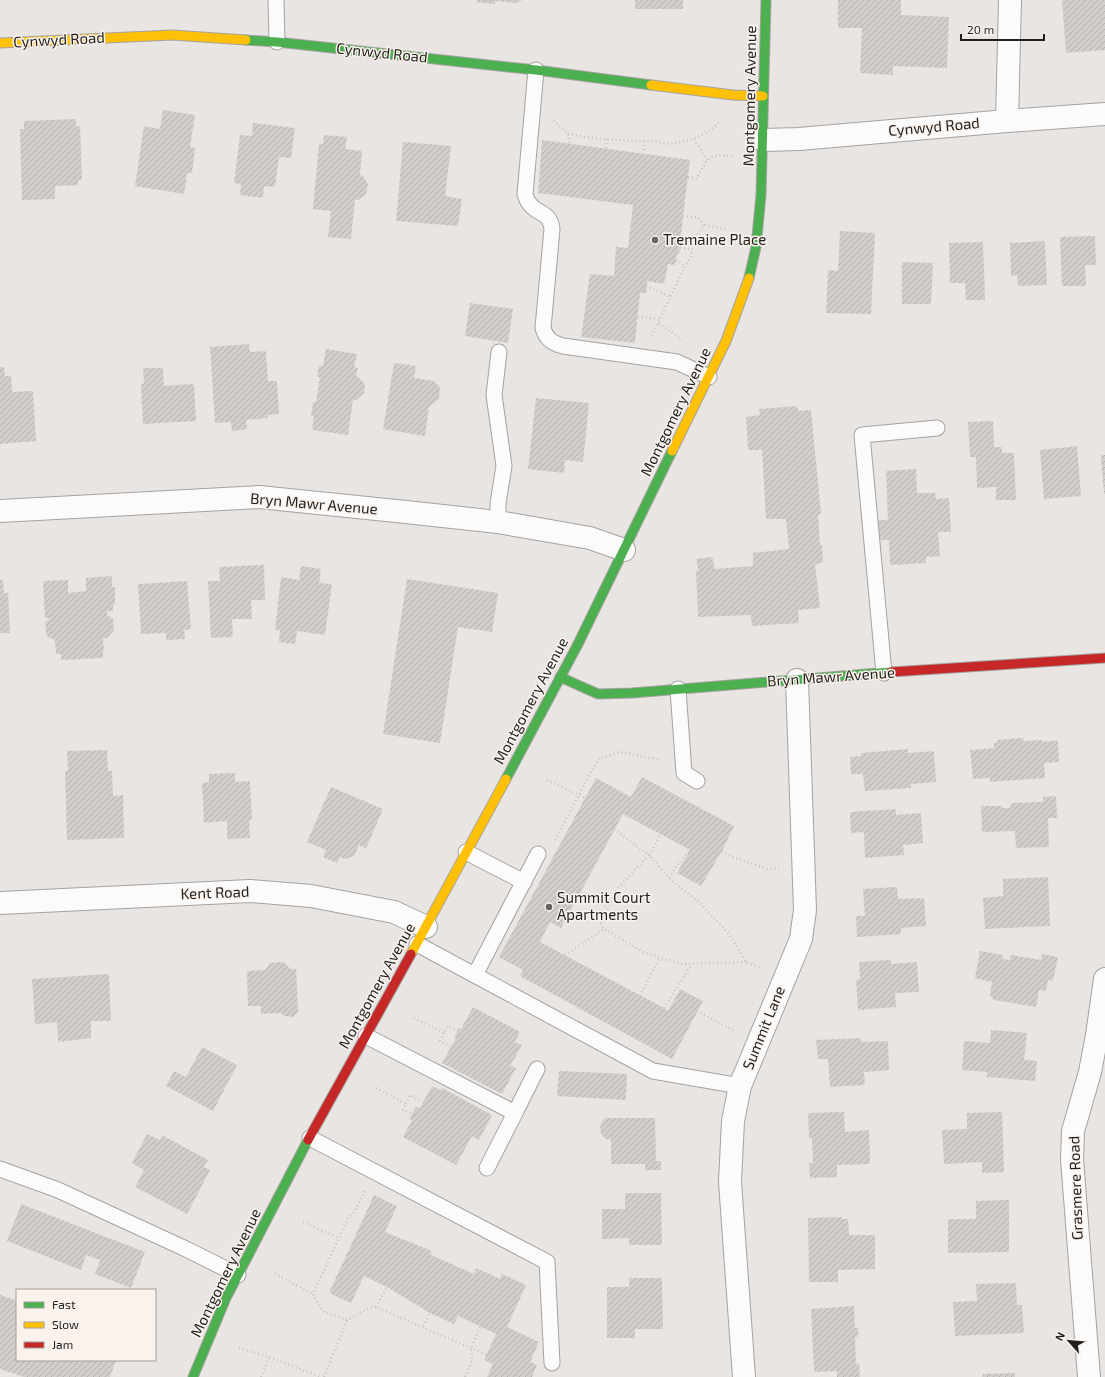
<svg xmlns="http://www.w3.org/2000/svg" width="1105" height="1377" font-family="'Exo 2',sans-serif">
  <style>
    .building { fill: url(#building-hatch) }
    .lines { fill: none; stroke-linecap: round; stroke-linejoin: round }
    .lane-casing { stroke: #a5a2a0; stroke-width: 17 }
    .street-casing { stroke: #a5a2a0; stroke-width: 24 }
    .fast-casing { stroke: #a5a2a0; stroke-width: 11 }
    .slow-casing { stroke: #a5a2a0; stroke-width: 11 }
    .jam-casing { stroke: #a5a2a0; stroke-width: 11 }
    .path { stroke: #c6c5c5; stroke-width: 2.5; stroke-dasharray: 1 3; stroke-linecap: butt }
    .lane { stroke: #fcfbfb; stroke-width: 15 }
    .street { stroke: #fcfbfb; stroke-width: 22 }
    .fast { stroke: #4caf50; stroke-width: 9 }
    .slow { stroke: #ffc107; stroke-width: 9 }
    .jam { stroke: #c62828; stroke-width: 9 }
    .poi-dot { fill: #686462; stroke: #f9f2ed; stroke-width: 1.5 }
    .labels { text-anchor: middle; stroke-width: 3; stroke-linejoin: round; paint-order: stroke }
    .street-label { font-size: 15px; fill: #221f1d; stroke: #f9f2ed }
    .poi-label { font-size: 15px; fill: #221f1d; stroke: #f9f2ed; text-anchor: start }
  </style>
  <defs>
    <pattern id="building-hatch" width="6" height="6" patternUnits="userSpaceOnUse"><rect width="6" height="6" fill="#d1cecc"/><path d="M-1 1l2-2M0 6l6-6M5 7l2-2" fill="none" stroke="#b3b0af"/></pattern>
  </defs>
  <rect width="100%" height="100%" fill="#e9e5e3"/>
  <g class="building">
    <polygon points="477,0 522,0 517,3 495,1 495,4 476,2"/>
    <rect x="635" y="0" width="48" height="9"/>
    <polygon points="838,0 901,0 901,15 949,17 947,68 893,66 893,75 860,73 862,28 838,28"/>
    <polygon points="1062,0 1105,0 1105,50 1066,53"/>
    <polygon points="163,110 195,115 190,147 195,148 192,173 187,173 184,194 135,186 144,126 160,129"/>
    <polygon points="76,119 76,127 80,126 82,180 78,180 78,185 55,186 55,199 22,200 20,129 24,129 24,121"/>
    <polygon points="253,123 295,128 291,158 279,157 275,187 264,186 263,198 240,195 241,184 234,183 240,135 252,136"/>
    <polygon points="324,135 347,137 345,149 362,151 360,175 362,175 368,184 366,194 358,200 355,200 351,239 328,237 331,211 313,209 319,144 323,144"/>
    <polygon points="542,140 690,160 683,216 679,254 677,254 675,265 668,264 664,284 647,281 646,293 640,293 635,343 581,337 590,274 614,276 616,247 628,248 633,205 538,193"/>
    <polygon points="403,142 451,146 445,196 462,199 458,226 396,221"/>
    <polygon points="840,231 875,233 871,314 826,313 828,270 838,271"/>
    <polygon points="1095,236 1096,265 1085,265 1086,286 1062,286 1060,237"/>
    <polygon points="1045,241 1047,285 1018,286 1017,275 1011,276 1010,243"/>
    <polygon points="983,242 985,300 966,300 965,283 950,283 949,243"/>
    <polygon points="902,262 933,263 931,304 902,304"/>
    <polygon points="470,303 513,309 508,343 465,336"/>
    <polygon points="249,344 250,352 266,351 268,381 277,381 279,414 268,415 267,418 246,420 247,429 232,431 231,422 215,423 210,347"/>
    <polygon points="326,349 357,354 354,367 358,368 356,375 365,384 364,393 356,400 353,400 348,435 312,430 314,416 311,416 313,402 316,402 320,377 317,377 319,366 323,366"/>
    <polygon points="394,363 416,366 414,378 434,381 440,388 439,399 429,407 425,436 383,429"/>
    <polygon points="0,367 4,367 5,376 11,376 12,392 33,391 36,441 0,444"/>
    <polygon points="143,368 163,368 164,386 194,384 196,421 143,424 141,384 144,384"/>
    <polygon points="536,398 589,403 583,462 565,460 564,473 528,469"/>
    <polygon points="797,406 798,411 811,410 821,514 818,515 820,545 822,545 823,563 815,564 820,608 798,610 799,623 752,626 751,615 698,617 696,571 699,571 696,559 712,557 715,569 753,566 753,553 789,549 786,519 766,519 762,450 748,450 746,417 760,415 759,409"/>
    <polygon points="993,421 994,447 1002,447 1002,453 1014,453 1016,500 996,500 996,487 977,488 976,457 970,457 968,422"/>
    <polygon points="1077,446 1081,496 1044,499 1040,450"/>
    <polygon points="1101,455 1105,455 1105,494 1104,494"/>
    <polygon points="916,469 917,493 935,493 936,499 949,498 951,532 938,532 940,556 926,557 926,563 890,565 889,540 879,540 878,520 888,520 886,471"/>
    <polygon points="264,565 265,600 251,600 252,619 232,619 233,637 211,638 208,581 220,581 219,567"/>
    <polygon points="301,566 321,569 319,583 332,584 325,635 297,631 295,644 279,642 280,630 275,630 281,577 299,580"/>
    <polygon points="112,576 112,587 115,587 115,605 113,605 113,611 107,611 107,615 113,619 114,630 107,638 103,638 104,650 103,651 103,658 61,660 61,654 56,654 55,640 48,637 46,633 45,622 51,618 45,618 43,581 68,580 68,593 86,591 86,578"/>
    <polygon points="407,579 498,593 492,632 458,627 440,743 383,734"/>
    <polygon points="0,580 3,580 4,593 8,593 10,633 0,633"/>
    <polygon points="187,581 191,629 184,630 185,639 166,640 166,633 141,634 138,584"/>
    <polygon points="1024,738 1023,741 1042,740 1042,742 1058,740 1059,762 1044,763 1045,778 990,782 990,778 973,779 970,750 994,748 994,743 997,743 997,740"/>
    <polygon points="908,749 908,753 934,751 936,782 911,784 911,788 865,791 863,774 851,774 850,757 861,756 861,753"/>
    <polygon points="107,750 108,771 112,771 113,796 123,795 124,838 67,840 65,771 68,771 67,751"/>
    <polygon points="235,773 235,782 250,781 252,820 249,820 250,838 227,839 227,821 204,823 202,783 209,782 209,774"/>
    <polygon points="642,777 734,826 722,851 701,886 677,873 690,850 623,814 561,928 550,922 540,942 664,1008 668,1011 680,989 703,1001 672,1059 520,976 523,970 499,957 596,778 631,797"/>
    <polygon points="331,787 383,809 366,848 359,845 354,856 346,859 340,857 337,863 323,857 326,850 307,842"/>
    <polygon points="1056,796 1057,818 1048,818 1049,847 1016,848 1015,831 982,832 981,806 1002,806 1003,808 1010,808 1012,803 1043,802 1043,797"/>
    <polygon points="896,809 896,815 921,813 923,843 903,845 904,855 865,858 864,832 851,833 850,812"/>
    <polygon points="1048,877 1050,926 985,929 983,898 1003,896 1003,879"/>
    <polygon points="897,887 898,899 924,898 926,926 901,928 901,934 857,937 856,916 865,916 863,889"/>
    <polygon points="980,951 1003,955 1002,959 1010,960 1011,955 1041,960 1042,954 1058,957 1053,981 1048,980 1046,991 1039,990 1036,1007 994,1000 990,995 992,982 975,978"/>
    <polygon points="891,960 891,964 917,962 919,992 895,993 896,1007 858,1010 856,980 860,979 859,962"/>
    <polygon points="283,962 291,969 296,969 298,1012 293,1017 284,1016 281,1013 261,1014 261,1006 248,1006 247,971 265,970 270,963"/>
    <polygon points="109,974 111,1021 91,1021 91,1038 58,1042 57,1022 35,1024 32,979"/>
    <polygon points="473,1007 520,1032 515,1042 522,1045 510,1066 516,1068 502,1094 442,1063 456,1038 454,1038 459,1028 461,1029"/>
    <polygon points="991,1030 1027,1033 1024,1060 1037,1061 1035,1081 987,1077 987,1072 962,1070 964,1041 990,1043"/>
    <polygon points="861,1038 861,1042 888,1041 889,1070 864,1072 865,1085 830,1087 828,1059 818,1059 816,1040"/>
    <polygon points="202,1047 237,1065 213,1111 166,1086 174,1071 186,1077"/>
    <polygon points="559,1071 627,1074 626,1100 557,1096"/>
    <polygon points="432,1086 441,1090 442,1088 492,1115 479,1140 472,1136 456,1165 403,1137 412,1120 409,1119 416,1107 420,1108"/>
    <polygon points="844,1112 845,1132 869,1130 870,1164 837,1165 837,1177 810,1178 809,1163 813,1163 812,1138 809,1138 808,1113"/>
    <polygon points="1002,1112 1004,1172 982,1173 982,1162 944,1164 942,1130 967,1129 967,1113"/>
    <polygon points="605,1118 655,1118 656,1161 661,1161 661,1170 645,1170 645,1164 611,1164 611,1139 606,1139 601,1134 600,1125"/>
    <polygon points="147,1134 160,1140 162,1135 208,1160 204,1167 210,1170 187,1214 135,1187 144,1170 132,1163"/>
    <polygon points="625,1193 661,1193 662,1245 629,1245 629,1238 602,1239 602,1209 625,1209"/>
    <polygon points="374,1195 397,1206 385,1232 432,1251 431,1255 474,1274 476,1268 500,1279 502,1274 526,1285 507,1327 539,1342 530,1362 537,1365 532,1377 487,1377 493,1364 484,1360 496,1334 458,1316 454,1324 430,1313 387,1287 364,1276 351,1303 329,1293"/>
    <polygon points="1009,1200 1009,1252 948,1253 948,1219 976,1219 976,1201"/>
    <polygon points="21,1204 145,1252 131,1288 95,1274 100,1260 86,1255 81,1270 7,1241"/>
    <polygon points="842,1217 842,1219 848,1219 849,1235 875,1235 875,1269 838,1270 838,1282 809,1282 808,1218"/>
    <polygon points="629,1278 662,1278 663,1329 635,1329 635,1338 607,1338 607,1287 629,1287"/>
    <polygon points="1016,1283 1017,1305 1022,1305 1024,1333 955,1336 953,1302 977,1301 976,1284"/>
    <polygon points="0,1295 17,1301 17,1360 116,1360 110,1377 24,1377 0,1369"/>
    <polygon points="854,1306 855,1328 858,1328 858,1337 855,1337 856,1364 859,1364 860,1377 837,1377 837,1371 814,1372 811,1309"/>
    <polygon points="1015,1373 1015,1377 982,1377 983,1374"/>
  </g>
  <g class="lines">
    <defs>
      <g id="lane">
        <polyline points="276,0 277,42"/>
        <path d="M536,70L525,194C526,197 527,201 529,203C537,215 550,211 552,229L543,328C546,339 552,343 563,346L677,362L709,377"/>
        <polyline points="498,522 498,503 504,466 494,395 499,352"/>
        <polyline points="884,673 862,435 937,428"/>
        <polyline points="678,689 684,773 697,781"/>
        <polyline points="466,852 524,882"/>
        <polyline points="417,944 653,1071 740,1086"/>
        <polyline points="475,975 538,854"/>
        <polyline points="366,1036 515,1113 487,1168"/>
        <polyline points="515,1113 537,1069"/>
        <polyline points="310,1138 547,1262 552,1363"/>
        <polyline points="0,1169 58,1190 186,1249 238,1275"/>
      </g>
      <g id="street">
        <polyline points="1007,121 1010,0"/>
        <polyline points="763,140 799,139 1007,121 1105,114"/>
        <polyline points="0,511 259,497 406,512 498,522 590,538 624,550"/>
        <polyline points="0,903 250,891 311,896 394,912 426,927"/>
        <polyline points="744,1377 730,1182 733,1121 740,1086 801,939 805,910 797,680"/>
        <polyline points="1089,1377 1072,1159 1073,1131 1090,1072 1097,1035 1105,979"/>
      </g>
      <g id="fast">
        <polyline points="246,40 277,42 536,70 651,85"/>
        <polyline points="749,278 756,247 761,195 766,0"/>
        <polyline points="560,677 598,694 632,693 891,672"/>
        <polyline points="506,779 577,646 672,451"/>
        <polyline points="193,1377 226,1298 308,1140"/>
      </g>
      <g id="slow">
        <polyline points="0,43 172,35 246,40"/>
        <polyline points="651,85 733,95 763,96"/>
        <polyline points="672,451 726,341 749,278"/>
        <polyline points="411,954 506,779"/>
      </g>
      <g id="jam">
        <polyline points="891,672 1105,658"/>
        <polyline points="308,1140 411,954"/>
      </g>
    </defs>
    <use href="#lane" class="lane-casing"/>
    <use href="#street" class="street-casing"/>
    <use href="#fast" class="fast-casing"/>
    <use href="#slow" class="slow-casing"/>
    <use href="#jam" class="jam-casing"/>
    <g class="path">
      <polyline points="554,120 556,123 568,134 601,139 636,141 652,141 670,144 694,139 715,127 719,122"/>
      <polyline points="568,134 569,143"/>
      <polyline points="694,139 707,160"/>
      <polyline points="644,141 644,153"/>
      <polyline points="606,148 607,139"/>
      <path d="M688,177L697,179C708,157 707,154 733,156"/>
      <polyline points="683,216 695,217 700,219 704,227"/>
      <polyline points="680,248 692,249"/>
      <polyline points="676,260 685,266"/>
      <polyline points="646,286 671,297"/>
      <polyline points="638,317 660,319"/>
      <polyline points="659,323 682,340"/>
      <polyline points="652,336 685,266 691,257 692,249 698,232 705,225 726,229"/>
      <polyline points="547,780 585,798"/>
      <polyline points="614,829 649,855 661,834"/>
      <polyline points="555,840 598,759 620,752 661,760"/>
      <polyline points="722,851 733,857 767,869 779,868"/>
      <polyline points="669,878 677,865 690,850"/>
      <polyline points="580,892 607,907"/>
      <polyline points="565,955 604,929"/>
      <polyline points="746,962 682,964 645,953 604,929 601,923 618,888 649,855 671,880 701,904 729,934 746,962 762,969"/>
      <polyline points="640,996 660,957"/>
      <polyline points="664,1008 692,964"/>
      <polyline points="697,1011 735,1031"/>
      <polyline points="414,1018 444,1033 448,1026 458,1031"/>
      <polyline points="444,1033 440,1041 451,1047"/>
      <polyline points="376,1088 406,1104 403,1110 412,1114"/>
      <polyline points="406,1104 410,1095 423,1102"/>
      <polyline points="365,1191 355,1211 348,1219 313,1294 323,1311 347,1320 369,1308 376,1307 487,1355"/>
      <polyline points="303,1222 339,1238"/>
      <polyline points="275,1274 313,1294"/>
      <polyline points="376,1307 387,1287"/>
      <polyline points="423,1326 430,1313"/>
      <polyline points="239,1348 269,1357 321,1377"/>
      <polyline points="261,1377 269,1357"/>
      <polyline points="324,1377 347,1320"/>
      <polyline points="465,1377 472,1360 471,1348 480,1327"/>
    </g>
    <use href="#lane" class="lane"/>
    <use href="#street" class="street"/>
    <use href="#fast" class="fast"/>
    <use href="#slow" class="slow"/>
    <use href="#jam" class="jam"/>
  </g>
  <g class="poi-dot">
    <circle cx="655" cy="240" r="4"/>
    <circle cx="549" cy="907" r="4"/>
  </g>
  <g class="labels">
    <g class="street-label">
      <text transform="translate(59 40) rotate(-3)" y="5">Cynwyd Road</text>
      <text transform="translate(382 53) rotate(6)" y="5">Cynwyd Road</text>
      <text transform="translate(750 96) rotate(-89)" y="5">Montgomery Avenue</text>
      <text transform="translate(934 127) rotate(-5)" y="5">Cynwyd Road</text>
      <text transform="translate(676 412) rotate(-64)" y="5">Montgomery Avenue</text>
      <text transform="translate(314 504) rotate(5)" y="5">Bryn Mawr Avenue</text>
      <text transform="translate(831 677) rotate(-4)" y="5">Bryn Mawr Avenue</text>
      <text transform="translate(531 701) rotate(-62)" y="5">Montgomery Avenue</text>
      <text transform="translate(215 893) rotate(-2)" y="5">Kent Road</text>
      <text transform="translate(377 986) rotate(-61)" y="5">Montgomery Avenue</text>
      <text transform="translate(764 1028) rotate(-68)" y="5">Summit Lane</text>
      <text transform="translate(1076 1188) rotate(-92)" y="5">Grasmere Road</text>
      <text transform="translate(226 1273) rotate(-64)" y="5">Montgomery Avenue</text>
    </g>
    <g class="poi-label">
      <text x="663" y="245">Tremaine Place</text>
      <text x="557" y="903">Summit Court<tspan x="557" dy="17">Apartments</tspan></text>
    </g>
  </g>
  <rect x="16" y="1289" width="140" height="72" fill="#f9f2ed" stroke="#a39e9a"/>
  <rect x="24" y="1302" width="20" height="6" fill="#4caf50" stroke="#a39e9a"/>
  <text x="52" y="1309" font-size="12" fill="#221f1d">Fast</text>
  <rect x="24" y="1322" width="20" height="6" fill="#ffc107" stroke="#a39e9a"/>
  <text x="52" y="1329" font-size="12" fill="#221f1d">Slow</text>
  <rect x="24" y="1342" width="20" height="6" fill="#c62828" stroke="#a39e9a"/>
  <text x="52" y="1349" font-size="12" fill="#221f1d">Jam</text>
  <g transform="translate(1069 1341) rotate(297)" stroke="#f9f2ed" stroke-width="3" paint-order="stroke">
  <path d="M0-3L7 15L0 10L-7 15Z" fill="#221f1d"/>
  <text y="-6" font-size="11" font-weight="bold" text-anchor="middle" fill="#221f1d">N</text>
  </g>
  <path d="M961 34v6h83v-6" fill="none" stroke="#221f1d" stroke-width="2"/>
  <text x="967" y="34" font-size="12" fill="#221f1d" stroke="#f9f2ed" stroke-width="3" paint-order="stroke">20 m</text>
</svg>
